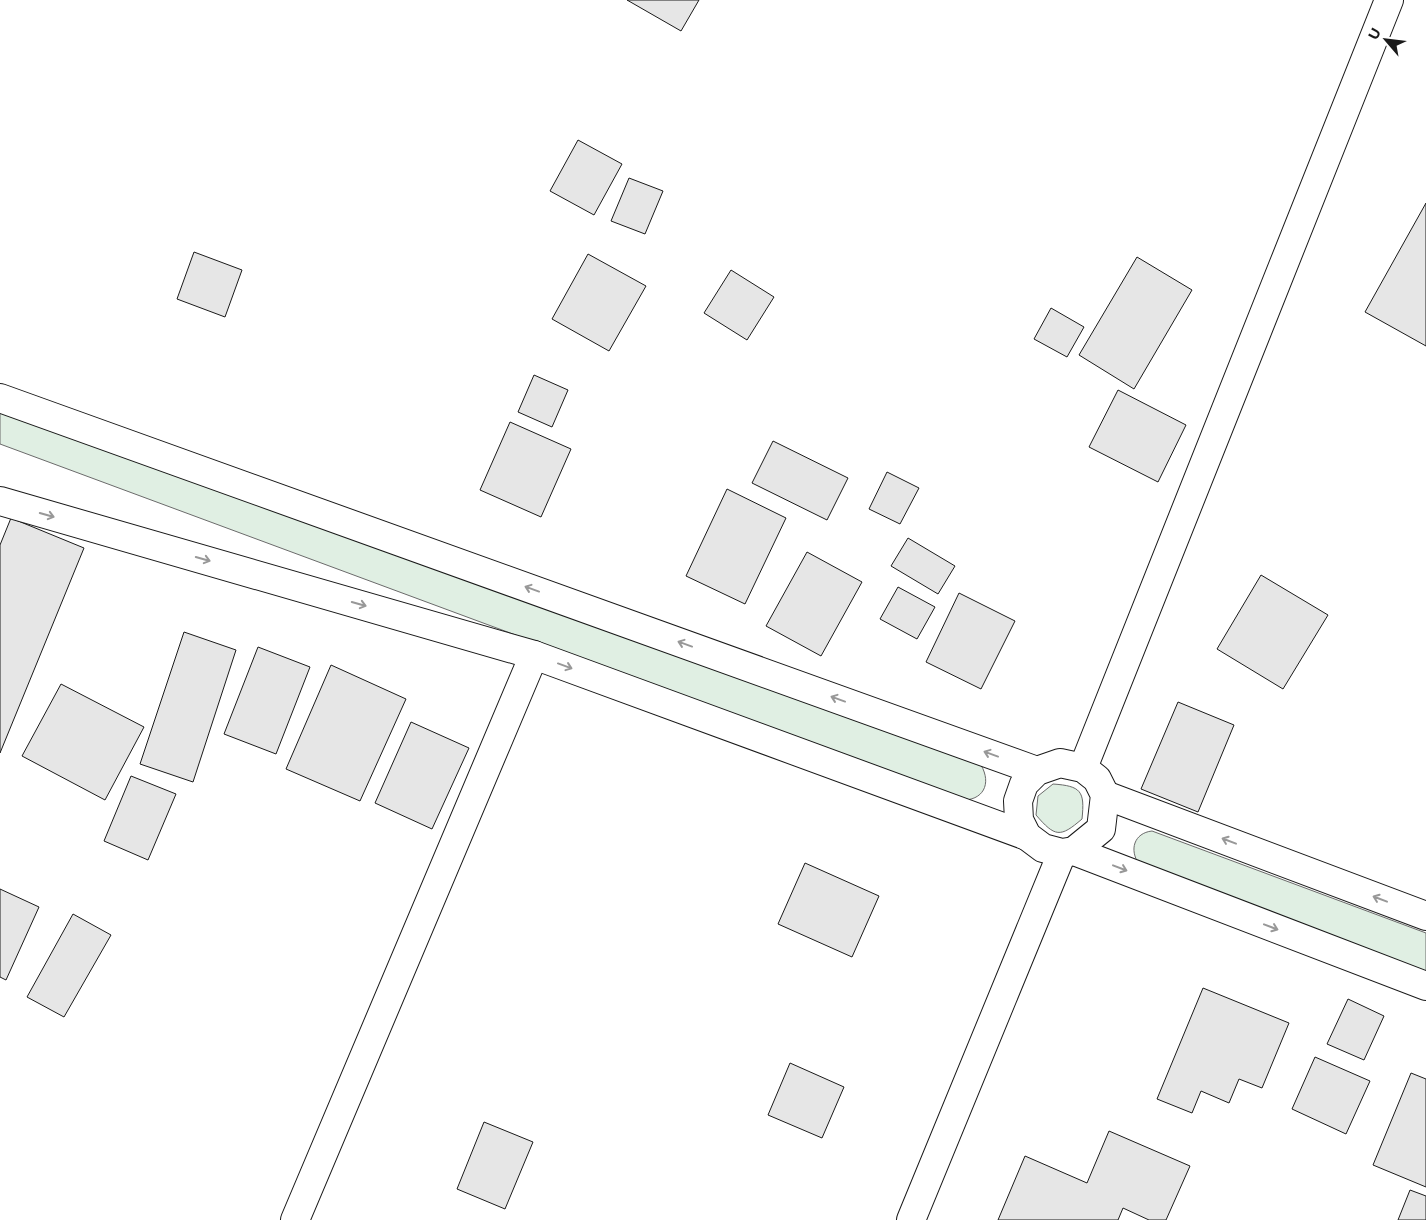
<svg xmlns="http://www.w3.org/2000/svg" width="1426" height="1220" font-family="Montserrat,sans-serif">
  <style>
    .green { fill: #e0efe3; stroke: #6a6a6a }
    .building { fill: #e6e6e6; stroke: #1a1a1a }
    .lines { fill: none; stroke-linecap: round; stroke-linejoin: round }
    .minor-casing { stroke: #1a1a1a; stroke-width: 30 }
    .minor { stroke: #fff; stroke-width: 28 }
    .oneway { stroke: #989898 }
  </style>
  <rect width="100%" height="100%" fill="#fff"/>
  <g class="green">
    <path d="M0,402L981,765C992,784 983,801 961,800L0,444Z"/>
    <path d="M1053,784C1081,786 1085,791 1082,819C1060,838 1055,837 1036,815L1038,796Z"/>
    <path d="M1152,831L1426,933V974L1139,864C1129,850 1134,833 1152,831Z"/>
  </g>
  <g class="building">
    <polygon points="627,0 699,0 681,31"/>
    <polygon points="578,140 622,164 594,215 550,191"/>
    <polygon points="629,178 663,191 645,234 611,221"/>
    <polygon points="1426,203 1426,346 1365,312"/>
    <polygon points="194,252 242,270 225,317 177,299"/>
    <polygon points="588,254 646,286 609,351 552,319"/>
    <polygon points="1137,257 1192,290 1134,389 1079,355"/>
    <polygon points="731,270 774,297 747,340 704,313"/>
    <polygon points="1051,308 1084,327 1067,357 1034,339"/>
    <polygon points="534,375 568,390 552,427 518,412"/>
    <polygon points="1118,390 1186,425 1158,482 1089,447"/>
    <polygon points="510,422 571,449 541,517 480,490"/>
    <polygon points="773,441 848,478 827,520 752,483"/>
    <polygon points="887,472 919,488 900,524 869,509"/>
    <polygon points="727,489 786,518 745,604 686,576"/>
    <polygon points="11,518 84,548 0,753 0,545"/>
    <polygon points="908,538 955,566 938,594 891,566"/>
    <polygon points="807,552 862,582 821,656 766,626"/>
    <polygon points="1261,575 1328,615 1283,689 1217,649"/>
    <polygon points="898,587 935,607 917,639 880,619"/>
    <polygon points="959,593 1015,621 981,689 926,662"/>
    <polygon points="184,632 236,650 193,782 140,764"/>
    <polygon points="258,647 310,667 276,754 224,734"/>
    <polygon points="331,665 406,699 360,801 286,769"/>
    <polygon points="61,684 144,727 105,800 22,756"/>
    <polygon points="1178,702 1234,725 1198,812 1141,789"/>
    <polygon points="411,722 469,748 432,829 375,803"/>
    <polygon points="131,776 176,794 148,860 104,841"/>
    <polygon points="805,863 879,896 852,957 778,924"/>
    <polygon points="0,889 39,907 6,980 0,977"/>
    <polygon points="73,914 111,935 64,1017 27,997"/>
    <polygon points="1203,988 1289,1023 1262,1088 1239,1079 1229,1103 1201,1091 1192,1113 1157,1099"/>
    <polygon points="1348,999 1384,1016 1364,1060 1327,1044"/>
    <polygon points="1315,1057 1370,1081 1346,1134 1292,1109"/>
    <polygon points="790,1063 844,1087 822,1138 768,1115"/>
    <polygon points="1411,1073 1426,1079 1426,1187 1373,1165"/>
    <polygon points="484,1122 533,1142 505,1209 457,1189"/>
    <polygon points="1109,1131 1190,1166 1166,1220 1149,1220 1123,1208 1118,1220 998,1220 1025,1156 1087,1183"/>
    <polygon points="1410,1190 1426,1196 1426,1220 1398,1220"/>
  </g>
  <g class="lines">
    <defs>
      <g id="minor">
        <polyline points="0,398 1037,771"/>
        <polyline points="0,501 534,655 1027,836"/>
        <polygon points="1060,763 1083,768 1097,779 1105,795 1101,829 1074,851 1062,853 1043,848 1027,836 1019,820 1018,801 1024,784 1037,771"/>
        <polyline points="1083,768 1389,0"/>
        <polyline points="1105,795 1426,916"/>
        <polyline points="1074,851 1426,986"/>
        <polyline points="295,1220 534,655"/>
        <polyline points="911,1220 1062,853"/>
      </g>
    </defs>
    <use href="#minor" class="minor-casing"/>
    <use href="#minor" class="minor"/>
  </g>
  <defs><path id="oneway-shaft" d="M-6 0H5M1.5-3L5.5 0L1.5 3" fill="none" stroke-width="1.6" stroke-linecap="round" stroke-linejoin="round" transform="scale(1.25)"/></defs>
  <g class="oneway">
    <use href="#oneway-shaft" transform="translate(47 515) rotate(16)"/>
    <use href="#oneway-shaft" transform="translate(203 559) rotate(16)"/>
    <use href="#oneway-shaft" transform="translate(532 589) rotate(-160)"/>
    <use href="#oneway-shaft" transform="translate(359 604) rotate(16)"/>
    <use href="#oneway-shaft" transform="translate(685 644) rotate(-160)"/>
    <use href="#oneway-shaft" transform="translate(565 666) rotate(20)"/>
    <use href="#oneway-shaft" transform="translate(838 699) rotate(-160)"/>
    <use href="#oneway-shaft" transform="translate(991 754) rotate(-160)"/>
    <use href="#oneway-shaft" transform="translate(1229 841) rotate(-159)"/>
    <use href="#oneway-shaft" transform="translate(1120 868) rotate(21)"/>
    <use href="#oneway-shaft" transform="translate(1380 899) rotate(-159)"/>
    <use href="#oneway-shaft" transform="translate(1271 927) rotate(21)"/>
  </g>
  <g transform="translate(1386 40) rotate(298)" stroke="#ffffff" stroke-width="4" paint-order="stroke">
  <path d="M0-4L9 19L0 12L-9 19Z" fill="#1a1a1a"/>
  <text y="-8" font-size="14" font-weight="bold" text-anchor="middle" fill="#1a1a1a">U</text>
  </g>
</svg>
